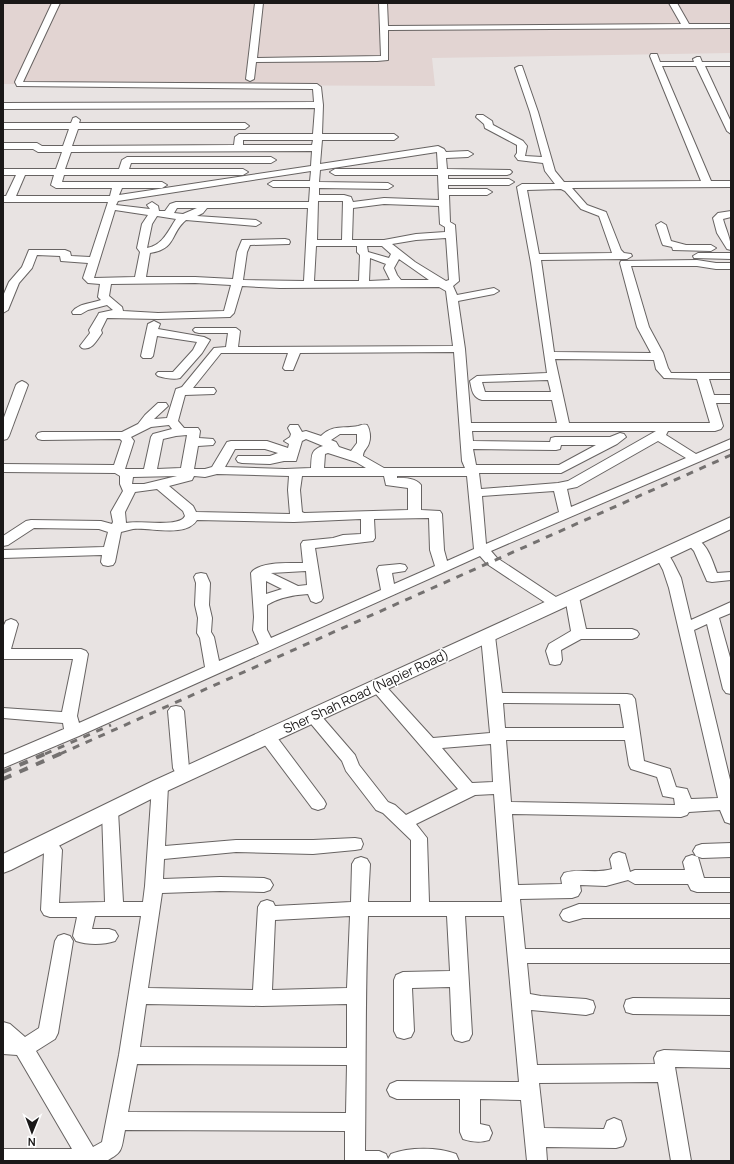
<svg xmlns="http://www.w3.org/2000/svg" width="734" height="1164" font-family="Manrope,sans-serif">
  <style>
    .built { fill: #e2d4d2 }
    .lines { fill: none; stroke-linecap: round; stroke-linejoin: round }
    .minor-casing { stroke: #676362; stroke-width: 2 }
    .major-casing { stroke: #676362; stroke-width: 2 }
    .minor { fill: #fff; fill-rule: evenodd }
    .major { fill: #fff; fill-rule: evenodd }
    .rail-far1 { stroke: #747170; stroke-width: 3; stroke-dasharray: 7 7; stroke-linecap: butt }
    .rail { stroke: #747170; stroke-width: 4; stroke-dasharray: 9 9; stroke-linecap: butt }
    .labels { text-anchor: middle; stroke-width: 3; stroke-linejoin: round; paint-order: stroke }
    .street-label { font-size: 13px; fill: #1a1818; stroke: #fff }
  </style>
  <rect width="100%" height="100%" fill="#e8e3e2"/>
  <polygon class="built" points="3,3 731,3 731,53 432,58 435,86 3,84"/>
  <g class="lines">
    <defs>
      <g id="minor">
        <path d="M52,3H60L23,82L317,84L321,87L323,105L322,134H394L398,137L394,140H322L320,164L438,146L444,149L446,152L468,151L473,154L468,157L446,158L447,169L510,170L512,172L510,174L507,175H448V179H509L514,182L509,185H448V189H487L492,192L487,195H449L450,222L455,225L459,281L453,286L457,295L494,288L499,291L494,294L458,301L465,349L471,423H557L552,400H482C472,397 472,390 470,381L477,376L547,373L531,263L517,187L522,184H555L545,171L543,163L518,160L515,156L517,153V145L485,128L484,124L476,117L477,115H483L492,121L493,125L523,141L527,146L525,156L542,157L530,112L515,68L519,66H522L538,112L555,171L564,182L701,181L650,56L651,54H657L660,62H694L693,59L697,57H700L702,62H731V66H705L731,122V134L727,131L696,66H662L711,181H731V187L572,188L587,205L606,212L621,250L624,253L631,254L632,256L627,259L541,260L554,352L651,353L637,327L620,263L621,261L697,260L716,263H731V269H716L697,266H631L649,327L663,353L668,368L671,373H731V379H709L714,395H731V403H716L723,426L721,429L715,431H668L666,435L696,454L731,439V448L491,551L497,558L562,601L564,604L562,607L557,609L552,607L487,564L480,556L79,736L3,768V755L64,729L63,723L3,718V708L62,712L73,659H3V627L6,621L11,619L16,621L18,624L11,649H81L86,651L88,654L77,716L79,723L205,667L200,638L197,633L198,618L195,605L196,583L194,577L196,574L201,573L206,574L210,583L209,605L212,618L211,632L214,637L219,661L259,644L253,630L254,617L251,573C259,561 290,563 303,563L301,544L303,541L333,538L343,535L361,534V519L294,522L197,520C186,538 150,527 133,529C129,530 125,531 121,532L115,562L113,565L108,566L103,565L101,562L102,555L3,558V550L104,547L108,532L99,529L34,528L8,545L3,546V536L26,521L31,520L101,521L112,524L113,522L111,512L123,491L120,484V476L115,473L3,472V464L114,465L122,441L120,439L42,440L38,439L36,436L38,433L42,432H122L138,424L145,415L158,403H166L168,406L154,419L167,418L176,389L182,387L214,348L226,347L228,333H199L195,332L193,330L195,328H236L240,331L238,347L453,346L446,291L439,287L280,288L242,286L234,313L230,317L158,319L107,318L101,330L102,333C97,340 92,351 82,348L80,346L90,333L89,330L98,315L99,313L113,310L107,305L88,310L81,314H73L72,312C79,303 90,304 101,300L98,297L100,284L88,283L83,278L88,263L61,261L60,256L37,255L32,268L19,283L8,310L3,313V296L9,282L22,267L29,250H65L70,252L71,256L90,257L108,202H3V196H6L16,175H3V169H56L62,152H38L33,149H3V143H37L42,146H63L69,129H3V123H71L73,118L76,117L80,120L79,123H245L249,126L245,129H78L72,146L234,145L235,137L239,134H313L315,108L3,109V103L314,102L313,89L17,86L15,82ZM243,140H313L312,145H243ZM312,151L311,166L119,195L122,188H162L167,185L162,182H62L64,175H243L248,172L243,169H129L131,163H271L276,160L271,157H127L122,160L119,169H65L71,152ZM437,152L438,169H335L330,172L335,175H438L439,200L384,198L353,202L351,197L344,195H319V188L388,189L393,186L388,183L319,182L320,170ZM311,171L310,181H273L268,184L273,187H310L309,202H176L170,204L165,211H159L158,206L152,202L147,205L150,209L116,205L118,201ZM25,175H54L51,185L56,188H112L110,196H16ZM561,189L565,191L581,209L599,216L612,253L539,254L527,190ZM318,201H343L342,240H317ZM384,204L439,206L440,224L445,227V232L416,234L384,240H352L353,208ZM177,208H197L183,214L174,213ZM207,208H308L304,281L243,280L247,252L250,245L289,244L290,242L289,240L285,239L242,240L237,252L233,279L195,277H146L150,253C177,249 170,233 186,220L256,226L261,223L256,220L197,216L203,213ZM115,210L148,215L142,224L137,248L140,252L135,277L94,278ZM157,216L176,219C168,231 163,245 147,248L152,224ZM446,238L449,280L446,281L415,262L392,244L416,240ZM316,246H357V252L360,255L359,281H314ZM367,246H382L391,254L389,258L368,252ZM370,258L386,264L384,268L390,280L369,281ZM399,259L429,280H401L397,275L394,268ZM195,283L231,285L224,311L158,313L123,311L122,307L109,296L111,284ZM454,352L462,461L465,468H384L363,456C363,450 368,448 369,443C371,438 370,429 367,425C363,424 362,425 358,426C344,429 333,424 321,436L306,431L302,432L298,425H290L288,428L291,434L290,437L284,441L289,444L288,448L267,441H231L227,442L212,467L205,469H194L198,446L213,445L215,442L213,439L199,438L200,431L198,428H184L178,421L185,395L214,394L216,391L214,388H193L221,353H288L283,368L285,370H293L300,353ZM555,359L654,360L656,369L664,378L697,379L710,423H569ZM548,380L551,392H485L482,382ZM169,425L172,429L153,434L151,437L144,469H125L134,441L131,437L151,427ZM472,431H656L568,481L558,483L481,489L479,473H561L617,444L626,437L624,434L620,433L610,437H555L551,438L550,442L473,441ZM340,434H357V443L351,451L339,447L336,442L331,440ZM187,435L181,468L157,469L163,439L176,436ZM306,439L323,446C310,450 312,456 311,468L285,469L225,467L235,449H265L278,453L270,456H238L236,459L238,462L242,463L270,464L284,461H296L302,441ZM658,441L686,458L571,507L567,489L577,487ZM561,445H596L559,465H476L473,449L556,450L560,449ZM328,453L356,462L366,468H324L325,454ZM217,474L289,476L288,490L290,514L196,512L193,506L169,486L192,480L194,476L205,477ZM177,476L144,484H132L133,477ZM302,476H384L386,485L408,488V510L304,513L302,512L300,490ZM397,476H467L474,549L447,561L444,550L442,514L440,511L421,510V485C416,478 406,478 397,478ZM157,489L183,511L185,516C180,528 139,520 126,523L125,512L135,492ZM554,491L559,512L486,544L482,496ZM429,518L430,550L435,566L394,584L392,573L405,571L407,568L405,565L400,564L379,566L377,569L381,590L271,638L267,630V605C280,597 294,595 308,594L311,601L316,603L321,601L323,598L315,548L373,541L375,538L374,519ZM306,571L307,585L298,586L271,573ZM266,581L282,589L266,594Z"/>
        <polygon points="255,3 263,3 257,58 381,56 379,3 387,3 388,26 681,24 669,3 677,3 689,24 731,24 731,28 388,30 388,60 377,61 256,62 254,79 250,81 246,79"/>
        <path d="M731,211V217L723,219C726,230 731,239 731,250L727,249L717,233L713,218L718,213Z"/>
        <polygon points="661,222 666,225 671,241 686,245 711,245 716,248 711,251 673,250 672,247 663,245 662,243 656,225"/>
        <polygon points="698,253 731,253 731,259 694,258 693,256"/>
        <path d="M154,321L160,324L158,329L204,337L210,340L202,353L180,378C173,380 165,378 158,376L156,374L158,372H173L193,350L197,342L157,336L153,356L151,358H143L141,356L148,324Z"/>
        <polygon points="22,381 26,383 28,385 9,436 7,439 3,440 3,420 16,385 18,383"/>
        <path d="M692,537C707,541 712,560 717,573L731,572V580L712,582L707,581L694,551L685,541L687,538Z"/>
        <path d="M662,551L667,552L673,562L681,578L691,620L731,602V613L719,618L731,661V694L726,693L723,689L707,624L694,630L731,784V824L725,822L720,810L689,812L687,815L681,817L512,814L518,885L562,884L561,878L564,873C579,868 596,874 612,869L610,859L613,854L619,852L625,854L630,872L635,870H685L683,862L686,857L692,855L698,857L704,878H731V892H697L691,890L688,884H635L628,880L606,886L580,885L581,891L578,896L572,898L520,899L525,949H731V963H527L530,994L541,996L586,999L593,1001L595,1007L593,1013L586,1015L531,1010L537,1065L655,1064L654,1058L657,1052L664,1050L731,1052V1068L675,1067L691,1161H671L658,1082L539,1083L544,1128L604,1129L607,1121L614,1118L621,1121L626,1139L623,1146L616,1148L546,1147L547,1161H527L521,1100L480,1099V1124L489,1126L492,1133L489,1140C480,1143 472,1142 463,1139L460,1132V1099H397L390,1096L387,1090L390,1084L397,1081L519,1082L504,916H465L472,1034L469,1040L462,1042L455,1040L452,1034L450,987L412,988L414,1031L411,1037L404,1039L397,1037L394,1031V980L396,975L403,972L450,971L447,916H368C365,994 366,1073 365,1151H379L386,1154L388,1159L391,1154C409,1147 438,1147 456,1154L459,1161H345V1131L125,1130C121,1149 124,1152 106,1161H3V1149H72L17,1055L3,1054V1022L10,1024L25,1037L39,1028L55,941L58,936L64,934L70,936L73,941L58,1033L55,1039L36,1051L93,1147L102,1142L119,1055L141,916H95L92,929H109L115,931L118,936L115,941C104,945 87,945 76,941L73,936L77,917H50L44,915L41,910L44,852L38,843L40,838C50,835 57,841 62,850L59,903L105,902L102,811L104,807L110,805L116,807L118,811L123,902H143L145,886L152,786L154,782L160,780L166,782L168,786L165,846L236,840H313L355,838L361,839L363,844L361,849L355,850L313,854L236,852L164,859L163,879L220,877L264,878L270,880L273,885L270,890L264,892L220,891L162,893L148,988L253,990L258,907L261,902L267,900L273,902L275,906L351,902L352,864L355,859L361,857L367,859L370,864L368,902H411V840L383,813L376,810L346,771L342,761L307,719L304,715L307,711L312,710L317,711L355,755L359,765L388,802L395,805L406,815L458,789L369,686L372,682L377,681L382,682L433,738L490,733L481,636L483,633L488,631L493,633L495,636L502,693L627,694L632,695L635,699L644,761L670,769L676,787L687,789L691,799L718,798L669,588L663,570L655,555L657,552ZM503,703L620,704L624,728H505ZM506,740H625L629,765L631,769L657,777L663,796L674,798L675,805L511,802ZM491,744L493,782L472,783L442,748ZM494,794L502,902H429L427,838L416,824L475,795ZM350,916L347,988L272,990L275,920ZM146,1004L262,1006L347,1004V1048L140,1047ZM137,1064L347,1065L346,1113L128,1112Z"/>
        <polygon points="572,592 577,594 579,597 586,629 632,629 637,631 639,634 637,637 632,639 581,639 561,650 562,660 560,664 555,665 550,664 546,651 549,644 571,631 565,597 567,594"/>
        <polygon points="176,706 181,707 184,711 189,768 187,772 181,774 175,772 173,768 168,711 171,707"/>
        <polygon points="267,730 273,732 324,800 326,804 324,808 318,810 312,808 261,740 259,736 261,732"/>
        <polygon points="731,843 731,857 702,858 696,856 693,851 696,846 702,844"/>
        <polygon points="579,904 731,904 731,918 583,918 569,922 563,920 560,915 563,910"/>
        <polygon points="633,998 731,999 731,1015 633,1014 626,1012 624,1006 626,1000"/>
      </g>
      <polygon id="major" points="731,517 731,529 563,608 167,791 11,870 3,873 3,854 153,781"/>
    </defs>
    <use href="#minor" class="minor-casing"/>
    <use href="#major" class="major-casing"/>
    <use href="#minor" class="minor"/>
    <use href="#major" class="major"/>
    <g class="rail-far1">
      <polyline points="45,754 111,725"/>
      <polyline points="60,754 731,455"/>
    </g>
    <g class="rail">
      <polyline points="3,772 47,753"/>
      <polyline points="3,779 62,753"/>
    </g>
  </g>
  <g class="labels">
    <g class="street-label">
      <text transform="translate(366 691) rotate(-25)" y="5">Sher Shah Road (Napier Road)</text>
    </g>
  </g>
  <rect width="734" height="1164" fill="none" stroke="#1a1818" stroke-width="8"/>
  <g transform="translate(32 1132) rotate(181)" stroke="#ffffff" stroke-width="3" paint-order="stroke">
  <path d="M0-3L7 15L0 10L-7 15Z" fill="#1a1818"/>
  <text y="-6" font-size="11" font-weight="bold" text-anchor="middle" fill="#1a1818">N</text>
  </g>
</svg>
